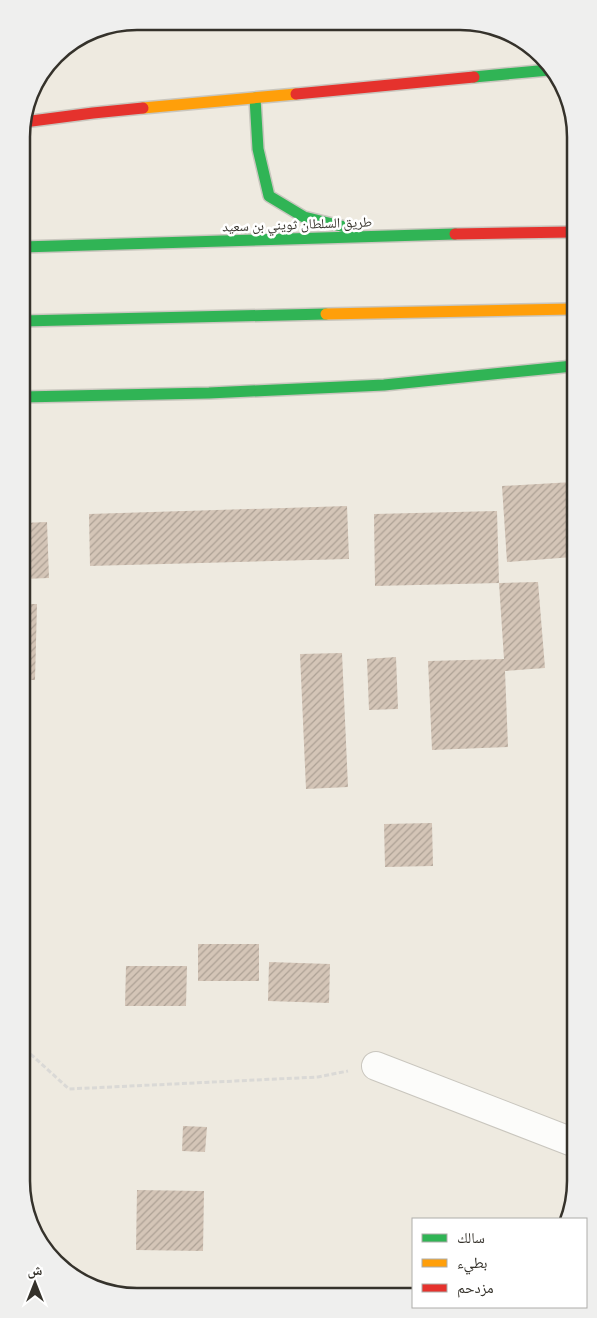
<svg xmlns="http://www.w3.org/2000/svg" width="597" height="1318" font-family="Merriweather,'Noto Naskh Arabic',serif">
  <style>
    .building { fill: url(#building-hatch) }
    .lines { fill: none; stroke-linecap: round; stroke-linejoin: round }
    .street-casing { stroke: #c9c6be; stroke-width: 30 }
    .fast-casing { stroke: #c9c6be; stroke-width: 14 }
    .slow-casing { stroke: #c9c6be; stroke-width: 14 }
    .jam-casing { stroke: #c9c6be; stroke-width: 14 }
    .path { stroke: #dad9d6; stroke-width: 3; stroke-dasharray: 5 2.5; stroke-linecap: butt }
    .street { stroke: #fcfcfa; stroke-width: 28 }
    .fast { stroke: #30b455; stroke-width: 11 }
    .slow { stroke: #ff9f0a; stroke-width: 11 }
    .jam { stroke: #e5322d; stroke-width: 11 }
    .labels { text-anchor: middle; stroke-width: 5; stroke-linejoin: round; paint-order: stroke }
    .street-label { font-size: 14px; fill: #35322b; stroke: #fff }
    .rim { fill: none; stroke: #35322b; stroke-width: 2.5 }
  </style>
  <defs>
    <pattern id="building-hatch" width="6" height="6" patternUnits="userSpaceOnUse" patternTransform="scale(1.25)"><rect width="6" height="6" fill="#d4c5b7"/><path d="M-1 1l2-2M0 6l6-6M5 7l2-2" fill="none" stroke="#ada195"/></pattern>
  </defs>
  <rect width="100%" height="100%" fill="#eeeae0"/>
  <g class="building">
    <polygon points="573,482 573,557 507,562 502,486"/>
    <polygon points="347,506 349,559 90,566 89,514"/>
    <polygon points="497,511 499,583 538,582 545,668 505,671 508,747 432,750 428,661 504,659 499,583 375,586 374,514"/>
    <polygon points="47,522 49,578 23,579 23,523"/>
    <polygon points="23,604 37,604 35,680 23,680"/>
    <polygon points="342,653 348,787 306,789 300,654"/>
    <polygon points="396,657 398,709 369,710 367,659"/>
    <polygon points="432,823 433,866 385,867 384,824"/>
    <rect x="198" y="944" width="61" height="37"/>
    <polygon points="269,962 330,964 329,1003 268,1001"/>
    <polygon points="126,966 187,966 186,1006 125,1006"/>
    <polygon points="183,1126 207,1127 205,1152 182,1151"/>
    <polygon points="137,1190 204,1191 203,1251 136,1250"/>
  </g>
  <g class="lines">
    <defs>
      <polyline id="street" points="376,1066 575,1143"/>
      <g id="fast">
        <polyline points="474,77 549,70"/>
        <polyline points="255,98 258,149 269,196 304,217 349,228"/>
        <polyline points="22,247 455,234"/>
        <polyline points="22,321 326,314"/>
        <polyline points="22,397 209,393 384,385 573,366"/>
      </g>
      <g id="slow">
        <polyline points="143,108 296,94"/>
        <polyline points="326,314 572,309"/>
      </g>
      <g id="jam">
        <polyline points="296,94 474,77"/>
        <polyline points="24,122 93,113 143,108"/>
        <polyline points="455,234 572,232"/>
      </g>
    </defs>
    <use href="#street" class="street-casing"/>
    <use href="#fast" class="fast-casing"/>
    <use href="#slow" class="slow-casing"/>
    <use href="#jam" class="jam-casing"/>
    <polyline class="path" points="25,1049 69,1089 318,1077 348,1071"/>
    <use href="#street" class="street"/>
    <use href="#fast" class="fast"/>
    <use href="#slow" class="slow"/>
    <use href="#jam" class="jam"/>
  </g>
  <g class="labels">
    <g class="street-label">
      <text transform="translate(297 224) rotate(-2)" y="5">طريق السلطان ثويني بن سعيد</text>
    </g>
  </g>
  <path d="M0 0H597V1318H0ZM137 30H460A107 107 0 0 1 567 137V1181A107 107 0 0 1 460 1288H137A107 107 0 0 1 30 1181V137A107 107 0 0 1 137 30Z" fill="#efefee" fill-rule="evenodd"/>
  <path class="rim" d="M137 30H460A107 107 0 0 1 567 137V1181A107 107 0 0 1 460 1288H137A107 107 0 0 1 30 1181V137A107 107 0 0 1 137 30Z"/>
  <rect x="412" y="1218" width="175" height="90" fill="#ffffff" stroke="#aeadaa"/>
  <rect x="422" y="1234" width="25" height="8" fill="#30b455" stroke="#aeadaa"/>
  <text x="457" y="1243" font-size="15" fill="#35322b">سالك</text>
  <rect x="422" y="1259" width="25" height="8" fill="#ff9f0a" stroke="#aeadaa"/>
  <text x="457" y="1268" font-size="15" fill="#35322b">بطيء</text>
  <rect x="422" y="1284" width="25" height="8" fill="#e5322d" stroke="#aeadaa"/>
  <text x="457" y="1293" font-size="15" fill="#35322b">مزدحم</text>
  <g transform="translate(35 1283)" stroke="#ffffff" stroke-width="4" paint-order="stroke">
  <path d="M0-4L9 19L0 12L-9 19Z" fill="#35322b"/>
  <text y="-8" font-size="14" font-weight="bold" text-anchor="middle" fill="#35322b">ش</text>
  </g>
</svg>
